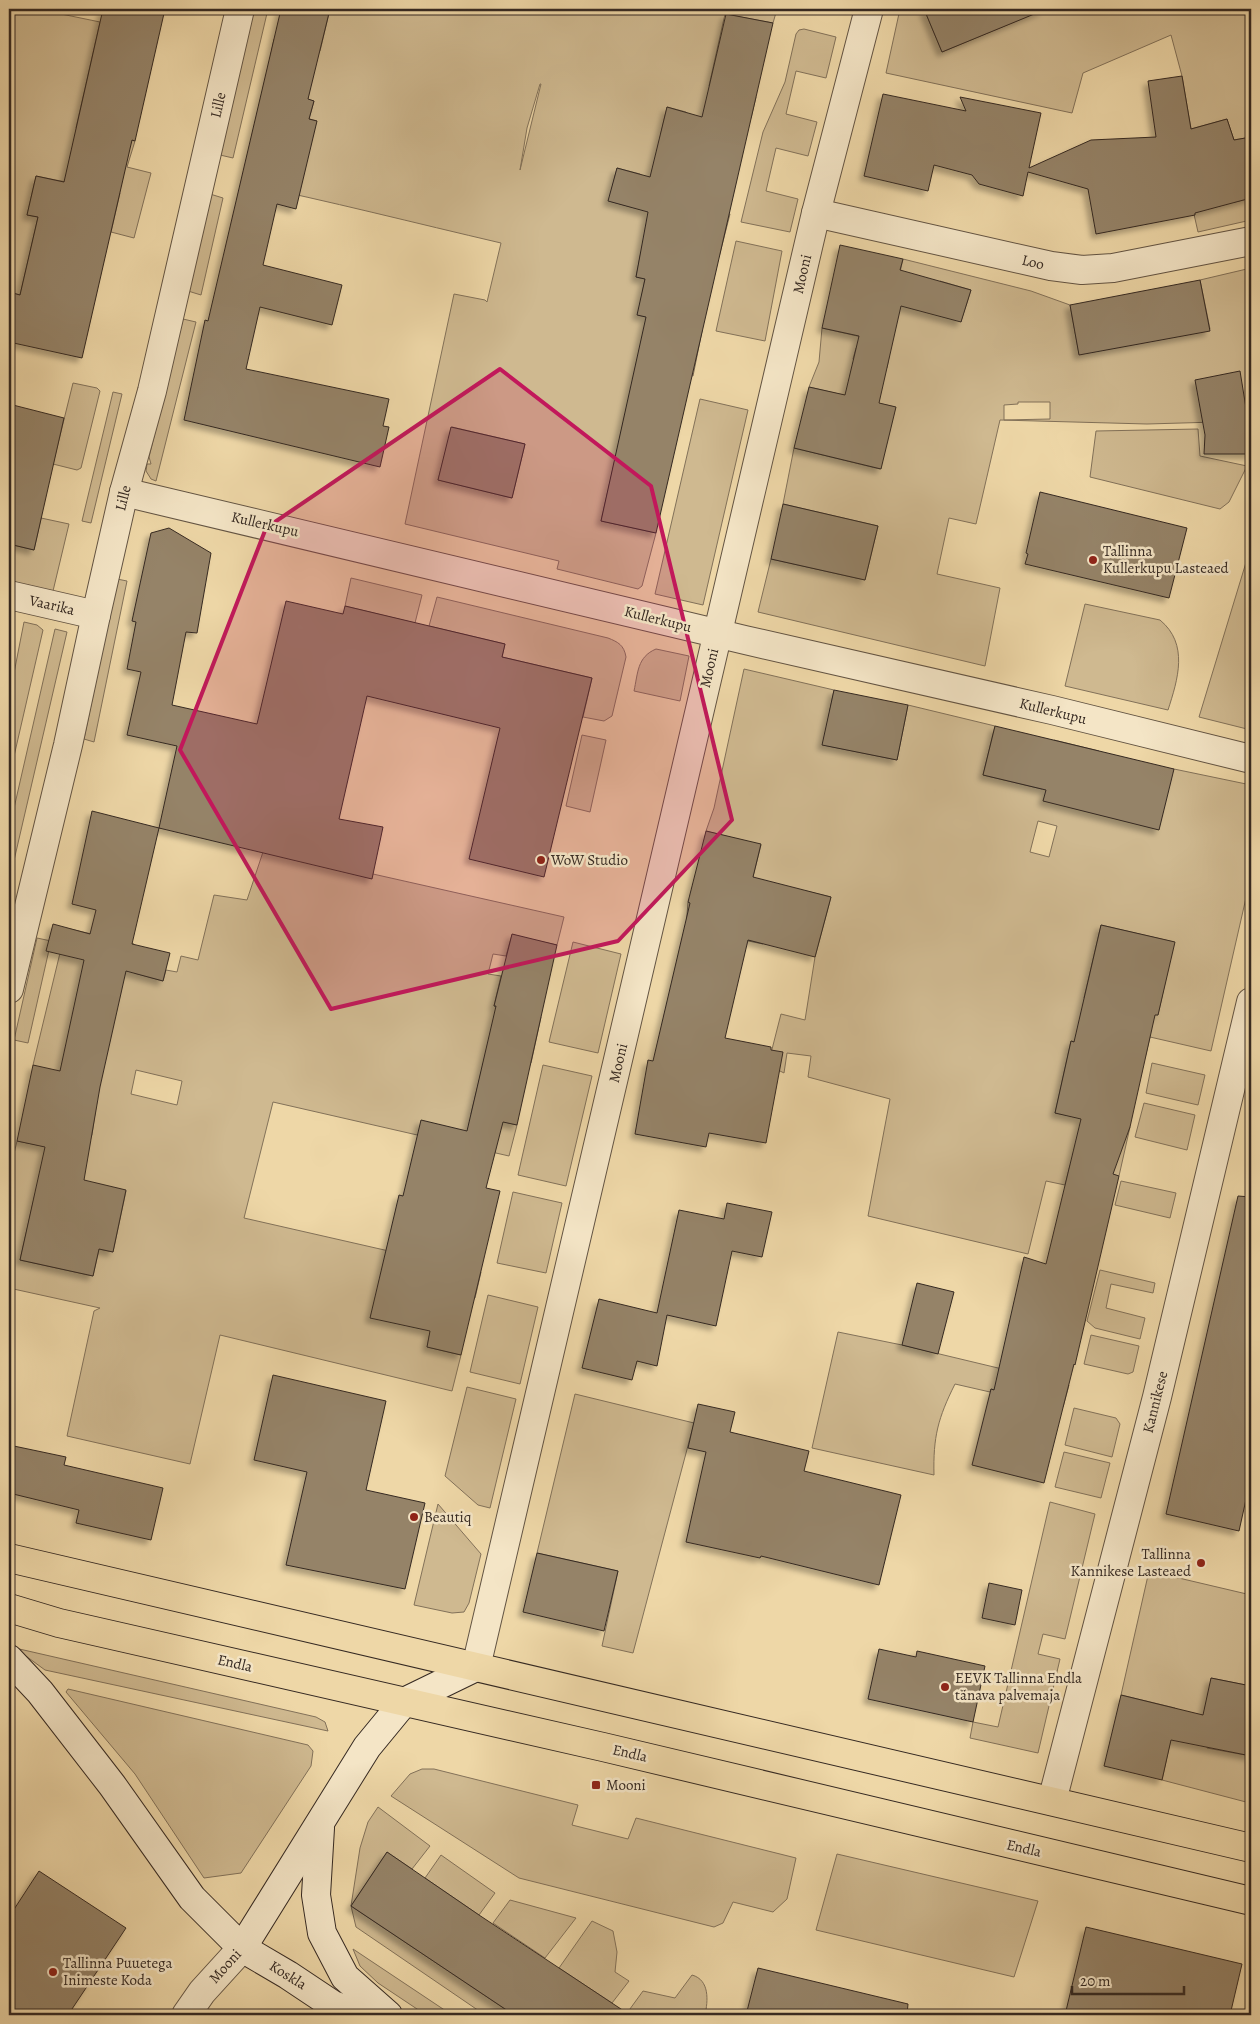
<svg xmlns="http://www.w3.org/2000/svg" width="1260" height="2024" font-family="Alegreya,serif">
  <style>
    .green { fill: #cfb990; stroke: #827159; fill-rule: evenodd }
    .building { fill: #958367; stroke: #352922; filter: url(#shadow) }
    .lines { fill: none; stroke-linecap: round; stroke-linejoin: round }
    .street-casing { stroke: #635443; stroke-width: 30 }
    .secondary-casing { stroke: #352922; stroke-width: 30 }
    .primary-casing { stroke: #352922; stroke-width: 30 }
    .street { stroke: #f4e5c6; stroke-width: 28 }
    .secondary { stroke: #f4e5c6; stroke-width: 28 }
    .primary { stroke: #eed7a7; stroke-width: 28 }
    .marked { fill: #c2185b; fill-opacity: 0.2; stroke: #c2185b; stroke-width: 4; stroke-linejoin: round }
    .poi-dot { fill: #8f2418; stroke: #f4e5c6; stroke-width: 2 }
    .labels { text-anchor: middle; stroke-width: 5; stroke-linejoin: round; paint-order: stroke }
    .street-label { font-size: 15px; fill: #352922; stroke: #f4e5c6 }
    .poi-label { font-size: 15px; fill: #352922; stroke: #f4e5c6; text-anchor: start }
  </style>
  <defs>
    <filter id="shadow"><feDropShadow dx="-4.5" dy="4.5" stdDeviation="2.5" flood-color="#0004"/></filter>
  </defs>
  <rect width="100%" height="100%" fill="#eed7a7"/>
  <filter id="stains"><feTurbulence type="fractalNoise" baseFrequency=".004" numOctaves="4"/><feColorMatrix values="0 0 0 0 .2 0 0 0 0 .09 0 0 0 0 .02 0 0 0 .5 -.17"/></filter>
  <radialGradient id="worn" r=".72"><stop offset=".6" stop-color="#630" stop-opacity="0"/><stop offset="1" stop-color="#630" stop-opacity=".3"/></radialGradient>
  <g class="green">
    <polygon points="9,9 37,9 100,22 76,128 135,141 127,167 151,173 134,238 111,232 120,193 36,176 27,215 38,217 20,295 9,292"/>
    <polygon points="254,9 268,9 233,158 220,155"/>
    <path d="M330,9H438L454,12L455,9H777L773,23L725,14L709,86L756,97L751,118L678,201L730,214L719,257L641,252L636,277L645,279L638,315L702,331L693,376L637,363L601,521L656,533L642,586L638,589L557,569L559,561L405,524L454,294L485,300L487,302L501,243C415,223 329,201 242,183L317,121L309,119L314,101L264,89L274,39L320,51ZM540,84H541L520,170L527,128ZM667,107L686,112L680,138L661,133ZM617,168L640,174L631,207L609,201ZM452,427L525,444L512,498L438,480Z"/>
    <polygon points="900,9 924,9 942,52 1045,9 1208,9 1210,13 1219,9 1251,9 1251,137 1234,140 1227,119 1191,129 1182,76 1171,35 1083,73 1072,113 886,73"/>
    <polygon points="804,29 836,37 826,78 796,71 786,114 817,122 808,156 776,148 766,191 798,199 790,232 741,222 763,132 785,82 796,34 799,30"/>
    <polygon points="1186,179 1235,202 1251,198 1251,220 1198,232"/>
    <polygon points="210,194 223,198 201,295 188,291"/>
    <polygon points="736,241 782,251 765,341 716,331"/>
    <path d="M903,259L1031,291L1070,305L1079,354L1210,329L1200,280L1251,268V421L1147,424L1000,420L976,524L949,518L937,574L1000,588L985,666L758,612L771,559L865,580L878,526L783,504L794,448L880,469L895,407L809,387L819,362L822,328L884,342ZM940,281L971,290L961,321V322ZM856,348L889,357L887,368L853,359ZM1018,402H1050V419L1004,420V405L1018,404Z"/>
    <polygon points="183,319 196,322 156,481 151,479 146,471 147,464 151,464 149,457"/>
    <polygon points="73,383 97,388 100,391 81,468 77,470 53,464"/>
    <polygon points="113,392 122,394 91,523 82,521"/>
    <polygon points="700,399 748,410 703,605 655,594"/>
    <polygon points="1198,429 1200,456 1247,466 1229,502 1220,509 1090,477 1096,431"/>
    <polygon points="41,518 69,524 53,591 9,581 9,544 34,550"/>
    <polygon points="1251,546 1251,656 1247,673 1251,674 1251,730 1199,717"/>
    <polygon points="351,578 422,595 415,623 345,606"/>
    <polygon points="117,579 127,581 94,742 84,739"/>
    <path d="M437,597L608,638C618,642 624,645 626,657L612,716L604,721L583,717L592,678L502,657L505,644L429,626Z"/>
    <path d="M1085,604L1160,620C1189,644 1178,679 1168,710L1065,686Z"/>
    <polygon points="24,622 37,625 43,630 9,778 9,672 14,673"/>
    <polygon points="55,629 67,632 9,882 9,830"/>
    <path d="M656,649L689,656L680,701L634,691C638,673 637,657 656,649Z"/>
    <path d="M744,669L834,690L823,745L897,760L908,705L995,726L983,775L1042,789L1054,740L1099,751L1084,811L1174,769L1251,785V876L1211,1051L1150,1037L1145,1058L1071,1041L1055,1113L1130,1127L1119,1176L1070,1165L1065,1185L1046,1181L1028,1254L868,1216L890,1099L808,1077L811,1056L787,1053L784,1073L768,1065L781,1014L805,1020L815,957L831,897L806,891L763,944L686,928L688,902L743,916L761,845L706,831L714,808ZM1038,821L1057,826L1049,857L1030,852ZM1101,925L1174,942L1158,1015L1084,998Z"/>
    <polygon points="582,735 606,740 590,812 566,806"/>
    <path d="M263,852L373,874L564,917L557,945L512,935L506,956L493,954L488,974L501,976L494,1006L541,1017L531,1063L486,1052L471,1114L517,1125L509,1156L273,1102L244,1218L481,1272L475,1298L439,1289L427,1347L461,1355L452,1391L220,1335L190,1464L67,1436L94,1311L100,1308L9,1288V1175L17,1141L78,1153L92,1135L96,1106L33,1065L66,928L134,944L131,956L138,958L134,973L163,981L166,970L177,972L181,956L198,960L214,895L247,900ZM136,1070L182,1081L177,1105L131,1094ZM73,1178L126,1191L113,1252L99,1249L93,1276L20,1260L35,1194Z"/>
    <polygon points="37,938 51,941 28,1043 14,1040"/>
    <polygon points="573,942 621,954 598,1053 549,1042"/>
    <polygon points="1152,1063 1205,1075 1198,1105 1146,1093"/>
    <polygon points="543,1065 592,1076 566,1186 518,1175"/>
    <polygon points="1144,1103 1195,1115 1187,1150 1135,1137"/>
    <polygon points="1121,1181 1176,1193 1170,1218 1115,1205"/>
    <polygon points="513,1192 562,1203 546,1273 497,1263"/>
    <polygon points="1100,1270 1155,1283 1153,1293 1111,1284 1106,1308 1145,1318 1140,1339 1095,1328 1087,1321"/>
    <polygon points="488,1295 538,1307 520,1384 470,1372"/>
    <path d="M838,1332L902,1345L1069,1385L1063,1407L991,1389L990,1392L955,1384C938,1418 933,1437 934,1475L812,1448Z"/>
    <polygon points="1091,1335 1139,1346 1133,1372 1128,1374 1084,1364"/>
    <polygon points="467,1387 516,1399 490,1508 478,1505 445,1476"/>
    <polygon points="575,1394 694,1423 633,1653 602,1646 618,1571 537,1553"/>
    <polygon points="1074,1408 1116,1418 1120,1424 1112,1457 1065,1445"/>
    <polygon points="1064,1452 1110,1463 1101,1498 1055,1487"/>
    <polygon points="1050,1502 1095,1514 1065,1639 1043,1634 1038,1654 1060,1659 1038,1753 970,1738 973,1722 998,1727"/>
    <polygon points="438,1504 481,1554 469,1603 464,1612 452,1613 414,1605"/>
    <polygon points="1149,1571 1251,1595 1251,1700 1243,1698 1246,1685 1211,1678 1219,1694 1207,1748 1251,1756 1251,1780 1246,1802 1162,1780 1170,1743 1175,1708 1121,1695"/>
    <polygon points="15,1648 316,1717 325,1722 328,1731 45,1670"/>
    <polygon points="68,1689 308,1745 313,1751 311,1766 241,1873 204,1878 135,1774 66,1692"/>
    <polygon points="422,1769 434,1769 578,1805 572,1825 628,1839 636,1818 796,1858 787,1899 773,1912 733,1902 723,1923 714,1927 519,1878 391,1796 410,1774"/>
    <polygon points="378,1807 430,1846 412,1869 387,1852 351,1906 514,2015 485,2015 356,1927 351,1906 360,1848 368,1822"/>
    <polygon points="837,1854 1038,1901 1014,1977 816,1930"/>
    <polygon points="441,1855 495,1893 479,1915 425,1878"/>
    <polygon points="510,1900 576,1918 545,1958 493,1923"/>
    <polygon points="592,1921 613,1931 617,1952 615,1972 629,1981 612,2003 559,1968"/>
    <polygon points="353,1949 452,2015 426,2015 378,1983 360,1966"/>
    <path d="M692,1975C710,1980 708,2001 705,2015H630L627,2013L643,1991L675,1998Z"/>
  </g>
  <g class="building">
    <polygon points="103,9 165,9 135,141 132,140 82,358 9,342 9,292 20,295 38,217 27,215 36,176 64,182"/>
    <polygon points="281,9 330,9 308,99 314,101 309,119 317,121 296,209 277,204 263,265 342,285 332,325 260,307 246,369 389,399 383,426 389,427 380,467 184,420 205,320 208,321"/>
    <polygon points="924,9 1044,9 1044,10 942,52"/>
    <polygon points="726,14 773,23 656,533 601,521 646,317 637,315 645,279 636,277 648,212 608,201 617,168 650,177 667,107 702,117"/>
    <polygon points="1182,76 1191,129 1227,119 1234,140 1251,137 1251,198 1195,213 1195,215 1096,234 1088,189 1028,172 1023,196 979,184 972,175 934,165 928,191 864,176 883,94 966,111 960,97 1041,113 1029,168 1091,140 1156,137 1148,81"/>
    <polygon points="840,245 903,259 900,270 971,290 961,322 901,306 879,403 896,407 881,469 794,448 809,387 845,395 859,336 822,328"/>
    <polygon points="1200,280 1210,331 1079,355 1070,305"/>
    <polygon points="1240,371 1251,439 1251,454 1204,454 1205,435 1195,380"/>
    <polygon points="9,404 64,418 34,550 9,544"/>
    <polygon points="451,427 525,444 512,498 438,480"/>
    <polygon points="1040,492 1187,528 1169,598 1025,564 1028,554 1026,553"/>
    <polygon points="783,504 878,526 865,580 771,559"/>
    <polygon points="169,528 211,553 197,633 186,632 172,705 257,724 286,601 343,614 345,606 505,644 502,657 592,678 544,877 469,859 500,728 367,696 339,819 383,827 372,879 159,828 177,746 127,735 141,672 127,669 136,622 132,621 151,533"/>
    <polygon points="834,690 908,705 897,760 822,745"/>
    <polygon points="995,726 1174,769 1159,830 1043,801 1046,790 983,775"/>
    <polygon points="92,811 159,828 132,944 170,953 163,981 126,971 100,1087 84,1180 126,1190 113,1252 99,1249 93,1276 20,1260 45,1147 17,1141 33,1065 60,1071 84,960 46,951 53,924 90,934 96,910 72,904"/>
    <polygon points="706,831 761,844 753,877 831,897 815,957 748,940 725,1038 771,1047 771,1050 783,1052 766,1143 709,1133 706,1147 635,1134 648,1060 653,1061 690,903 688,902"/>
    <polygon points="1101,925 1175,942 1158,1015 1155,1015 1130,1127 1113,1174 1119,1176 1075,1365 1074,1364 1044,1483 972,1465 991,1389 994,1390 1024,1257 1046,1264 1081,1119 1055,1113 1071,1041 1074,1042"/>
    <polygon points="512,934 557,945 517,1125 503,1122 486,1188 500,1191 461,1355 427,1347 430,1331 370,1318 399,1195 403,1196 421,1120 467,1131 496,1006 494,1006"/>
    <polygon points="1238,1196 1251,1197 1251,1477 1239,1531 1166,1514"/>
    <polygon points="727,1203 772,1212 762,1257 732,1251 716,1326 667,1315 657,1366 637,1361 632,1380 582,1368 599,1299 657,1313 679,1210 724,1219"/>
    <polygon points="917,1283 954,1292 938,1354 902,1345"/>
    <polygon points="273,1375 386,1401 366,1490 425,1503 405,1589 286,1565 307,1472 254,1460"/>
    <polygon points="698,1404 735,1412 730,1432 809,1451 804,1471 901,1495 879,1585 761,1556 760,1558 686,1542 706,1452 688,1448"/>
    <polygon points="9,1445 66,1457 64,1465 163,1488 151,1540 76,1523 79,1510 9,1493"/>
    <polygon points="537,1553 618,1571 604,1631 523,1612"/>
    <polygon points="989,1583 1022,1590 1015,1625 982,1618"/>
    <polygon points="879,1649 916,1657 917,1651 985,1666 973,1722 868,1699"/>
    <polygon points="1211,1678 1251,1686 1251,1756 1171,1740 1162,1780 1104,1766 1121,1695 1203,1715"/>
    <polygon points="387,1852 479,1915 630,2015 514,2015 351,1906"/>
    <polygon points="39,1871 126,1928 68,2015 9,2015 9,1917"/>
    <polygon points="1086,1927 1242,1964 1230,2015 1065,2015"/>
    <polygon points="758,1968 908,2004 907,2015 746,2015"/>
  </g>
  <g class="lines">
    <defs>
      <g id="street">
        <polyline points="816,213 1051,266 1082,270 1113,268 1251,241"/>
        <polyline points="124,492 745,640 1052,710 1251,759"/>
        <polyline points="9,595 96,615"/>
        <polyline points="9,989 68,745 96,615 124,492 152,391 240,9"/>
        <polyline points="476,1667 816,213 869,9"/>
        <polyline points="1052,1801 1157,1397 1251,1002"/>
        <polyline points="186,2015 202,1992 242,1948"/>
      </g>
      <g id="secondary">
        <polyline points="9,1659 40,1692 112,1785 192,1898 242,1948 288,1975 333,2005 360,2015"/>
        <polyline points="320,1828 316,1895 322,1933 345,1977 388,2015"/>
        <polyline points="242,1948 367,1747 404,1702 476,1667"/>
      </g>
      <g id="primary">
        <polyline points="9,1558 1251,1848"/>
        <polyline points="9,1608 59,1623 603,1747 1251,1901"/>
      </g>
    </defs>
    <use href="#street" class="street-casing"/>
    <use href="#secondary" class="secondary-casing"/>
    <use href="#primary" class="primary-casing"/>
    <use href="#street" class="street"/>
    <use href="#secondary" class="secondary"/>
    <use href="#primary" class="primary"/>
  </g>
  <path class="marked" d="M500,369L651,486L732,820L618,941L331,1009L180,750L266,528Z"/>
  <g class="poi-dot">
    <circle cx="1093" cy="560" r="5"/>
    <circle cx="541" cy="860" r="5"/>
    <circle cx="414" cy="1517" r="5"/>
    <circle cx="1201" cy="1563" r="5"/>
    <circle cx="945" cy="1687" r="5"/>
    <rect x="591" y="1780" width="10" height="10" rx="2.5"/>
    <circle cx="53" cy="1972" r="5"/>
  </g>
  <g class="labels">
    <g class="street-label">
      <text transform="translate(218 105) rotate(-77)" y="5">Lille</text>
      <text transform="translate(1033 262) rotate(13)" y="5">Loo</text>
      <text transform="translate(802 274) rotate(-77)" y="5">Mooni</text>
      <text transform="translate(123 498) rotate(-76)" y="5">Lille</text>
      <text transform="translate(265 524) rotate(13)" y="5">Kullerkupu</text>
      <text transform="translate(52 605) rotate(13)" y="5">Vaarika</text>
      <text transform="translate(658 619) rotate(14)" y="5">Kullerkupu</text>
      <text transform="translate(709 668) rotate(-77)" y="5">Mooni</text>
      <text transform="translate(1053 711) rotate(14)" y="5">Kullerkupu</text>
      <text transform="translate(618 1063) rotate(-77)" y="5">Mooni</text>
      <text transform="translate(1155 1402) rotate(-76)" y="5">Kannikese</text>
      <text transform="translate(235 1663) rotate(13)" y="5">Endla</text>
      <text transform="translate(630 1753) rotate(13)" y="5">Endla</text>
      <text transform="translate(1024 1848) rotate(13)" y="5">Endla</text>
      <text transform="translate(225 1966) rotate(-48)" y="5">Mooni</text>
      <text transform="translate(288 1975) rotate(32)" y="5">Koskla</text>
    </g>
    <g class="poi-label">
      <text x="1103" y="556">Tallinna<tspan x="1103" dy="17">Kullerkupu Lasteaed</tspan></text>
      <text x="551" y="865">WoW Studio</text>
      <text x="424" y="1522">Beautiq</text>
      <text x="1191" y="1559" text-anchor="end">Tallinna<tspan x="1191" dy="17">Kannikese Lasteaed</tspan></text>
      <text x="955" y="1683">EEVK Tallinna Endla<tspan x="955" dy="17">tänava palvemaja</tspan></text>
      <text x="606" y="1790">Mooni</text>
      <text x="63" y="1968">Tallinna Puuetega<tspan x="63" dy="17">Inimeste Koda</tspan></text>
    </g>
  </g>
  <rect width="1260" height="2024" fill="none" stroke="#eed7a7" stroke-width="30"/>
  <rect x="10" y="10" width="1240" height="2004" fill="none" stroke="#352922" stroke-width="2.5"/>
  <rect x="15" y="15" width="1230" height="1994" fill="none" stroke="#352922"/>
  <path d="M1072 1986v8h112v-8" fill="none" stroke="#352922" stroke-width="2.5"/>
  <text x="1080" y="1986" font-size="15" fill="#352922" stroke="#f4e5c6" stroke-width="4" paint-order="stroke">20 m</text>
  <rect width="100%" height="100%" filter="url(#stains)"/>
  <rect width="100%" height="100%" fill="url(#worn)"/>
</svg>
